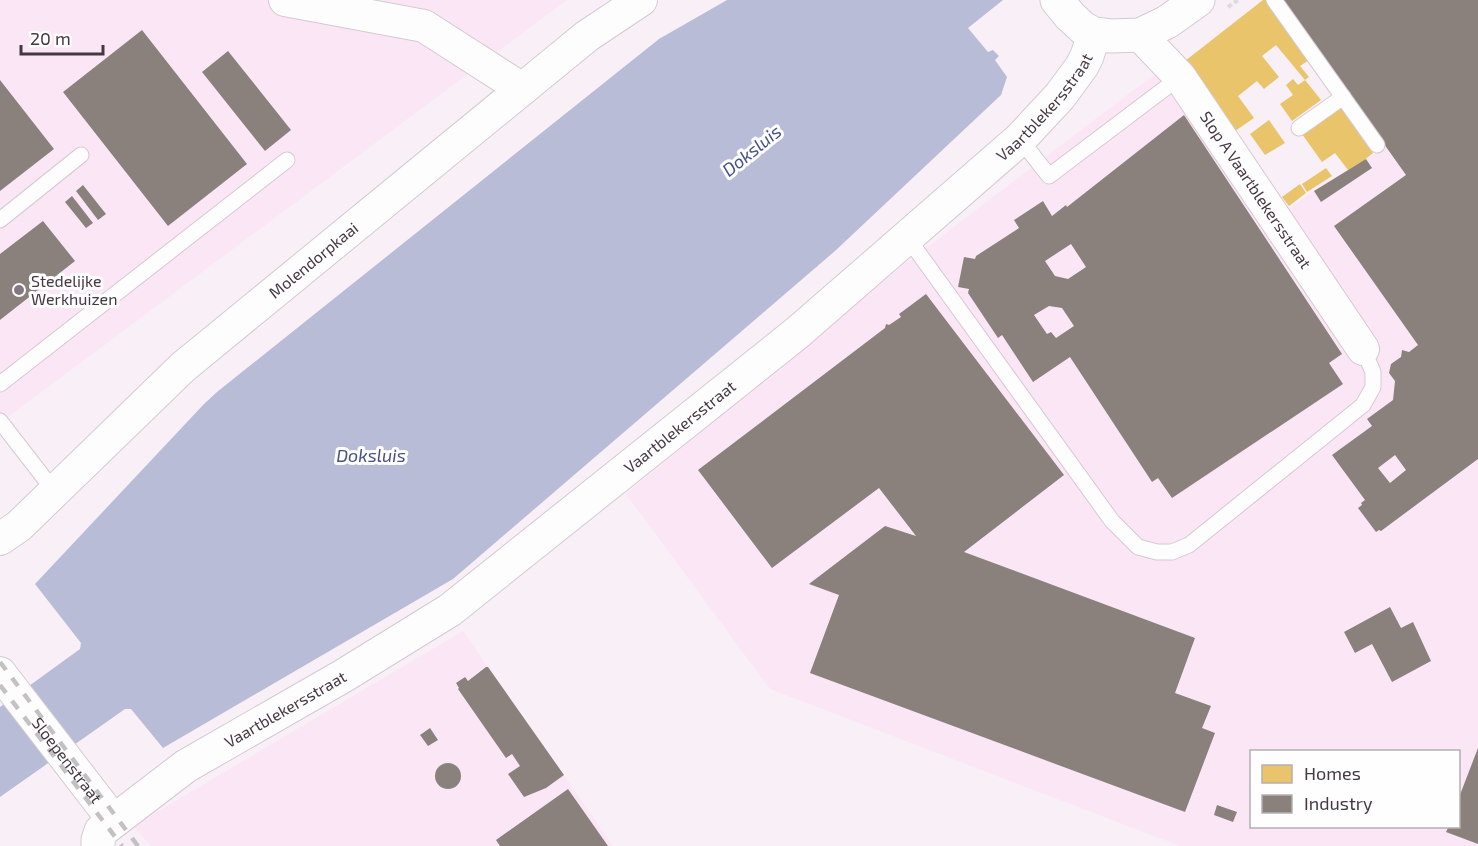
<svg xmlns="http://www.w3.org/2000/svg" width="1478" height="846" font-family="'Exo 2',sans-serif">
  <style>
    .built { fill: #fbe6f6; fill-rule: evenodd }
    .water { fill: #b9bcd7 }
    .homes { fill: #e9c46a }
    .industry { fill: #8a817c; fill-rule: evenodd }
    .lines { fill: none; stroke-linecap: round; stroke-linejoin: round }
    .lane-casing { stroke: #d4cad2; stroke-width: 17 }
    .street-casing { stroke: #d4cad2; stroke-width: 34 }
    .secondary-casing { stroke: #d4cad2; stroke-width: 35 }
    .path { stroke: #dedbdd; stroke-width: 4; stroke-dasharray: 4.5 3; stroke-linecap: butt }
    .lane { stroke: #fefdfe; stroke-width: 15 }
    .street { stroke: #fefdfe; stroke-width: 32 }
    .secondary { stroke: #fefdfe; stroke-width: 33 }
    .rail { stroke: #c4c1c3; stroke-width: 4.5; stroke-dasharray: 10 10; stroke-linecap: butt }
    .poi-dot { fill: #837881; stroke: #fefefe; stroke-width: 2 }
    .labels { text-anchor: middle; stroke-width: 6; stroke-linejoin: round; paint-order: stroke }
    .street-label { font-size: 16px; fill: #443841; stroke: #fefefe }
    .poi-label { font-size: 16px; fill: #443841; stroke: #fefefe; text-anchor: start }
    .water-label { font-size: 18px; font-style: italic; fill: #485183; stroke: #fefefe }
  </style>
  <rect width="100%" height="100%" fill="#f9eff7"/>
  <g class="built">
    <polygon points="0,0 567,0 0,423"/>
    <path d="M1266,0H1478V846H1180L770,689L626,494L901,267L1123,98L1180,56L1288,209L1314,191L1376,153ZM1252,752H1458V826H1252Z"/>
    <polygon points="463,631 613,846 151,846 133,826"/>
  </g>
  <polygon class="water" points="727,0 1003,0 968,28 988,52 993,50 999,56 995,60 1007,77 1001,95 835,251 453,579 163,748 131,709 125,709 0,797 0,707 80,649 81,643 35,584 204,404 217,392 659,39"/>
  <g class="homes">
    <polygon points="1263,0 1266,0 1309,60 1300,66 1309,77 1305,80 1321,100 1292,121 1280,104 1293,95 1286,85 1293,79 1298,85 1305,80 1276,45 1262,56 1279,77 1264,89 1257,81 1238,96 1254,118 1235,131 1185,61"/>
    <polygon points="1343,106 1373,153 1362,162 1348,170 1335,153 1322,162 1302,134"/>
    <polygon points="1269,120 1285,143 1265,155 1250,134"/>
    <polygon points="1326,168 1332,176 1307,192 1302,184"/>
    <polygon points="1300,184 1306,193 1289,206 1282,197"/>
  </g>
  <g class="industry">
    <path d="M1282,0H1478V459L1381,531L1379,530L1376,532L1358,508L1362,505L1361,503L1365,500L1332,455L1372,426L1367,419L1393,400L1395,381L1389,373L1391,364L1401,357L1402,350L1409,352L1418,345L1334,226L1406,175ZM1395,455L1406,470L1390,483L1378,468Z"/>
    <polygon points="142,30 247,164 168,226 63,92"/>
    <polygon points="228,51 291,130 265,151 202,72"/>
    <polygon points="0,80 54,149 0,191"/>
    <path d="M1184,115L1342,354L1329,363L1343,384L1172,498L1158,478L1152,482L1070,357L1033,382L1002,335L998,338L968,293L969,289L958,287L964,257L975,259L976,256L1019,228L1014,220L1043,201L1052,216L1066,205L1067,207ZM1071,244L1086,267L1068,279L1055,276L1045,261ZM1049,306L1062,308L1074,326L1056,338L1051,332L1047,334L1034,315Z"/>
    <polygon points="1366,159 1372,168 1321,202 1314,191"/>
    <polygon points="83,185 106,214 98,220 76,191"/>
    <polygon points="72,196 93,223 86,228 65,202"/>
    <polygon points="43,221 75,261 0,320 0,254"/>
    <polygon points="926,294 1064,475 964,552 1195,638 1175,693 1211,706 1202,728 1215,733 1185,812 810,673 839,595 809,584 885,526 916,536 879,488 772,568 698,470 885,328 886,324 889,325 901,317 899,314"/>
    <polygon points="1390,607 1401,628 1413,622 1431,661 1392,682 1372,644 1355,653 1344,632"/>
    <polygon points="486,667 488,667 564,775 546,788 524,797 508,774 520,766 512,754 506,758 458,689 459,688 456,683 465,677 468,681"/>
    <polygon points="430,728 438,740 428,746 420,735"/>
    <polygon points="1478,748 1478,844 1446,832 1449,826 1458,826 1458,800"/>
    <circle cx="448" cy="776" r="13"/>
    <polygon points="568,789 608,846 500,846 496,840"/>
    <polygon points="1217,805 1237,812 1233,822 1214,815"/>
  </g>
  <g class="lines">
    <defs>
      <g id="lane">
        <polyline points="1274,0 1377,145"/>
        <polyline points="1299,128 1343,97"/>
        <polyline points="1020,139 1049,176 1180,77"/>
        <polyline points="0,220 81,155"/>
        <polyline points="907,237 1112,521 1138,547 1157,552 1172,552 1189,545 1363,405 1373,387 1373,372 1363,349"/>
        <polyline points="0,384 287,160"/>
        <polyline points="0,421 55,492"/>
      </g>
      <g id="street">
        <polyline points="285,0 424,26 522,89"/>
        <path id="s1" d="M1140,35L1180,77L1363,349"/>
        <path id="s2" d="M0,539L19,526L183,367L587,36L641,0"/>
        <path id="s3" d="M0,673L114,821"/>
      </g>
      <g id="secondary">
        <polyline points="1057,0 1070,16 1083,28 1094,34 1111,36 1140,35 1167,22 1198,0"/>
        <path id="s4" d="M98,846V840L101,831L186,766L343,676L450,610L797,333L1020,139L1060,96L1082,66L1087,56L1094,34"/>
      </g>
    </defs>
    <use href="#lane" class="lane-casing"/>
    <use href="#street" class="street-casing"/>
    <use href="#secondary" class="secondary-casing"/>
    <polyline class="path" points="1228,7 1238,0"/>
    <use href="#lane" class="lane"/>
    <use href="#street" class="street"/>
    <use href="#secondary" class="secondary"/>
    <g class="rail">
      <polyline points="0,662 138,846"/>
      <polyline points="0,685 122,846"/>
    </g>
  </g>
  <circle class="poi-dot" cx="19" cy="290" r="6"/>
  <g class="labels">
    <g class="street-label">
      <text dy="6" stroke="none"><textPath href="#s4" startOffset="1209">Vaartblekersstraat</textPath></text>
      <text dy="6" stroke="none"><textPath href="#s1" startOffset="194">Slop A Vaartblekersstraat</textPath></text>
      <text dy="6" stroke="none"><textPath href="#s2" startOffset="420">Molendorpkaai</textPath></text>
      <text dy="6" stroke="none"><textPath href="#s4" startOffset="723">Vaartblekersstraat</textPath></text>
      <text dy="6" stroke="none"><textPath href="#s4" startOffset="237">Vaartblekersstraat</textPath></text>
      <text dy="6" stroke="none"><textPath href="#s3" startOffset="110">Sloepenstraat</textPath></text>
    </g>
    <g class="poi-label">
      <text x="31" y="287">Stedelijke<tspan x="31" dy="18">Werkhuizen</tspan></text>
    </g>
    <g class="water-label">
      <text transform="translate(752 151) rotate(-39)" y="6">Doksluis</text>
      <text x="371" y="462">Doksluis</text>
    </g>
  </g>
  <rect x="1250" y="750" width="210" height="78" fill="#fefefe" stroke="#b4afb2" stroke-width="1.5"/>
  <rect x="1262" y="765" width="30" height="18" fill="#e9c46a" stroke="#b4afb2" stroke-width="1.5"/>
  <text x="1304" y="780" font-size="18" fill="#443841">Homes</text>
  <rect x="1262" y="795" width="30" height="18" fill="#8a817c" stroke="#b4afb2" stroke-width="1.5"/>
  <text x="1304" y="810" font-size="18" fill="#443841">Industry</text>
  <path d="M21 45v9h82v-9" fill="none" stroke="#443841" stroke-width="3"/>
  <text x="30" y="45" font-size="18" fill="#443841" stroke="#fefefe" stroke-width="4.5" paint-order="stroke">20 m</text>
</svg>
